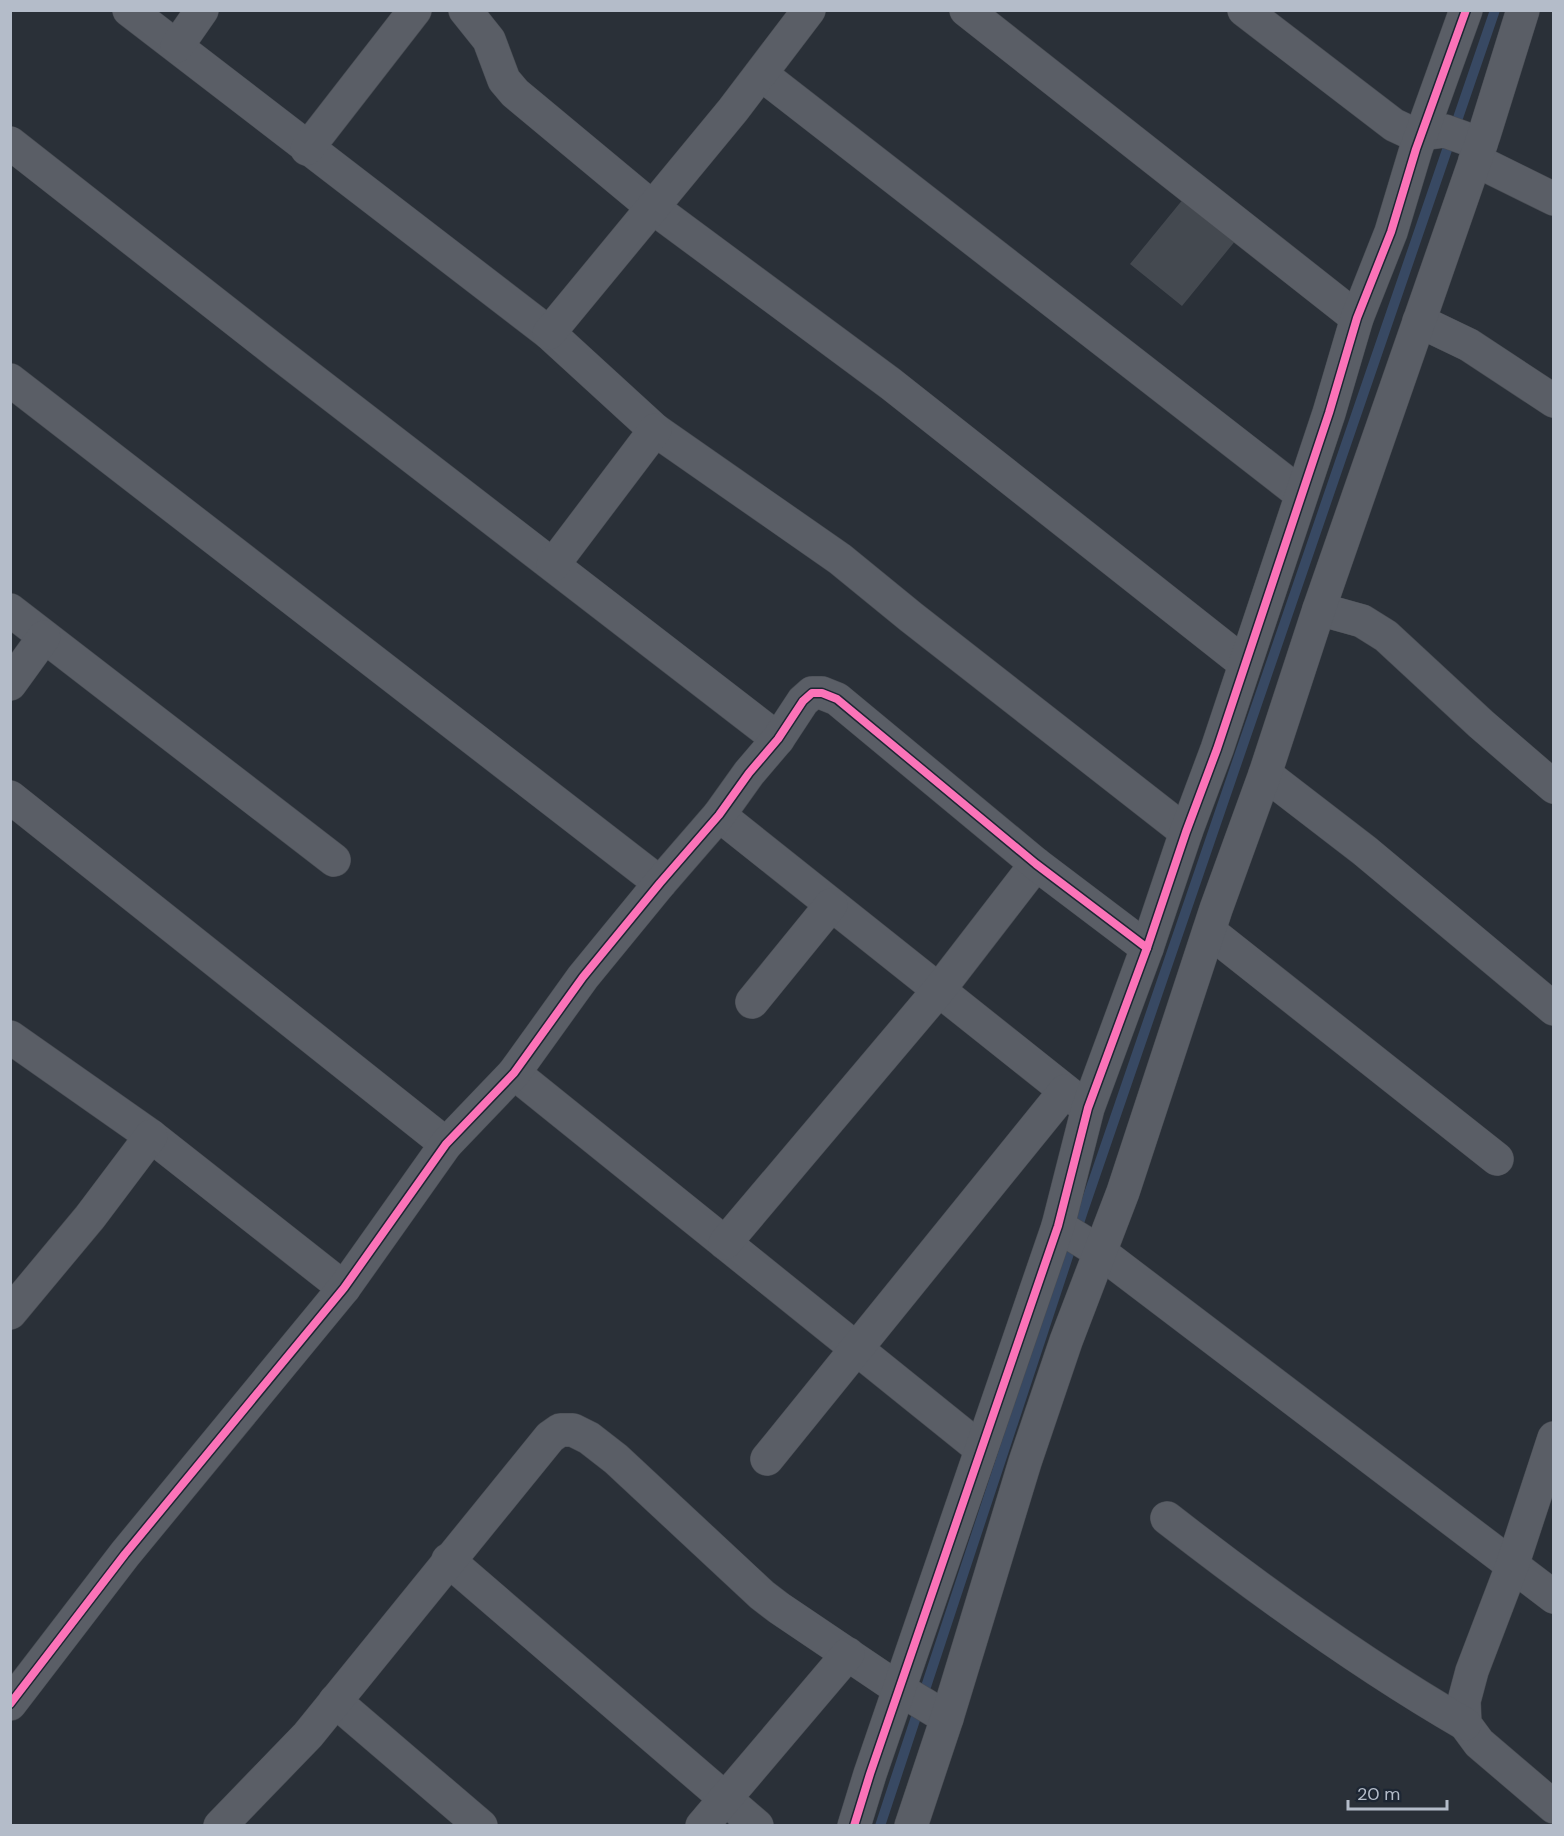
<svg xmlns="http://www.w3.org/2000/svg" width="1564" height="1836" font-family="'DM Sans',sans-serif">
  <style>
    .lines { fill: none; stroke-linecap: round; stroke-linejoin: round }
    .stream { stroke: #384963; stroke-width: 10 }
    .building { fill: #444950 }
    .minor-casing { stroke: #484c53; stroke-width: 34 }
    .minor { stroke: #5a5e66; stroke-width: 33 }
    .cycleway-casing { stroke: #1d2633; stroke-width: 11 }
    .cycleway { stroke: #fb73b8; stroke-width: 8 }
  </style>
  <rect width="100%" height="100%" fill="#2a3038"/>
  <g class="lines">
    <polyline class="stream" points="880,1826 1083,1211 1495,10"/>
  </g>
  <polygon class="building" points="1184,198 1236,240 1182,306 1130,264"/>
  <g class="lines">
    <defs>
      <g id="minor">
        <polyline points="129,10 549,333 655,430 840,559 911,617 1186,832"/>
        <polyline points="465,10 489,40 504,80 515,93 652,207 891,384 1244,663"/>
        <polyline points="966,10 1357,318"/>
        <polyline points="1244,10 1394,125 1409,132 1422,134 1445,131 1481,144"/>
        <polyline points="177,46 202,10"/>
        <polyline points="761,74 1301,494"/>
        <polyline points="10,143 279,354 778,739"/>
        <polyline points="307,149 415,10"/>
        <polyline points="1475,160 1554,199"/>
        <polyline points="1419,321 1469,345 1554,401"/>
        <polyline points="549,333 733,110 809,10"/>
        <polyline points="10,380 660,883"/>
        <polyline points="553,565 655,430"/>
        <polyline points="1319,609 1362,621 1386,636 1481,724 1554,787"/>
        <polyline points="10,610 334,860"/>
        <polyline points="10,684 44,637"/>
        <polyline points="1265,774 1365,851 1554,1009"/>
        <polyline points="10,797 446,1144"/>
        <polyline points="719,815 1082,1104"/>
        <polyline points="1209,931 1497,1159"/>
        <polyline points="752,1002 831,905"/>
        <polyline points="10,1037 151,1136 344,1288"/>
        <polyline points="514,1073 981,1449"/>
        <polyline points="1058,1226 1100,1252 1554,1597"/>
        <polyline points="725,1243 938,991 1036,864"/>
        <polyline points="10,1313 90,1217 151,1136"/>
        <polyline points="1554,1438 1512,1566 1472,1671 1464,1701 1465,1724 1479,1743 1554,1807"/>
        <polyline points="767,1459 1065,1091"/>
        <path d="M1167,1518C1262,1592 1361,1664 1465,1724"/>
        <polyline points="448,1560 757,1826"/>
        <polyline points="335,1701 481,1826"/>
        <polyline points="10,1704 125,1554 344,1288 446,1144 514,1073 583,977 660,883 719,815 749,773 778,739 803,701 812,693 822,693 837,699 1036,864 1147,948"/>
        <polyline points="220,1826 308,1735 550,1437 560,1430 573,1430 589,1438 616,1459 762,1595 779,1608 899,1689 947,1718"/>
        <polyline points="702,1826 848,1654"/>
        <polyline points="854,1826 870,1774 1058,1226 1088,1108 1147,948 1186,832 1217,749 1329,413 1357,318 1391,232 1416,149 1466,10"/>
        <polyline points="911,1826 947,1718 1025,1462 1066,1341 1123,1192 1216,909 1265,774 1319,609 1484,135 1523,10"/>
      </g>
    </defs>
    <use href="#minor" class="minor-casing"/>
    <use href="#minor" class="minor"/>
    <defs>
      <g id="cycleway">
        <polyline points="10,1704 125,1554 344,1288 446,1144 514,1073 583,977 660,883 719,815 749,773 778,739 803,701 812,693 822,693 837,699 1036,864 1147,948"/>
        <polyline points="854,1826 870,1774 1058,1226 1088,1108 1147,948 1186,832 1217,749 1329,413 1357,318 1391,232 1416,149 1466,10"/>
      </g>
    </defs>
    <use href="#cycleway" class="cycleway-casing"/>
    <use href="#cycleway" class="cycleway"/>
  </g>
  <rect width="1564" height="1836" fill="none" stroke="#b4bcc9" stroke-width="24"/>
  <path d="M1348 1800v9h99v-9" fill="none" stroke="#b4bcc9" stroke-width="3"/>
  <text x="1357" y="1800" font-size="18" fill="#b4bcc9" stroke="#1d2633" stroke-width="4.5" paint-order="stroke">20 m</text>
</svg>
